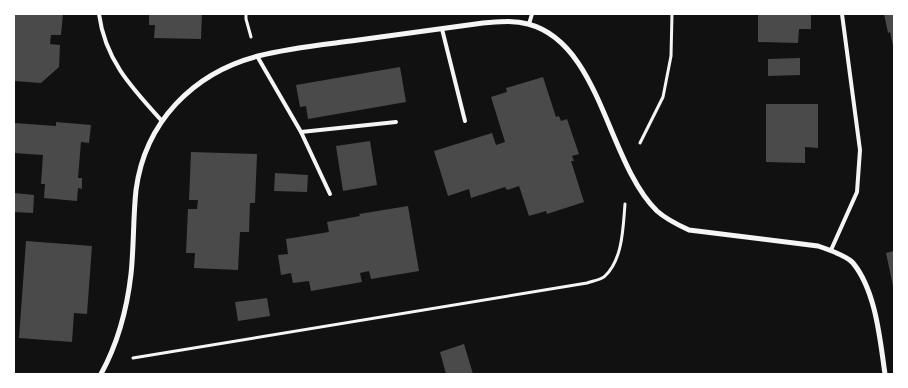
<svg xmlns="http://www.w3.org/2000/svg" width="908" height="388" font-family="Jost,sans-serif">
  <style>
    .building { fill: #4a4a4a }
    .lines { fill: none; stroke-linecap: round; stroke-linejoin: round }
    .path { stroke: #f5f5f5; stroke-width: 3 }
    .service { stroke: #f5f5f5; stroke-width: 4 }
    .minor { stroke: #f5f5f5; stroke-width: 5 }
  </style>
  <rect width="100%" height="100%" fill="#111"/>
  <g class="building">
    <polygon points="14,14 63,14 61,35 51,35 50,44 60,45 59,67 41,83 14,81"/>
    <polygon points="149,14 202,14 201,39 154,38 155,25 149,25"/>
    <polygon points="758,14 811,14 811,29 799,29 798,43 758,42"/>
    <polygon points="884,14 894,14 894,50 890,32 888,33"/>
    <polygon points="800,58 800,75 768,76 768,59"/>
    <polygon points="400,67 406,102 308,119 306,106 300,107 296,85"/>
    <polygon points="543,77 556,117 559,116 561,121 567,119 579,154 572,156 574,161 571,161 584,202 547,214 546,211 529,216 519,186 507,190 505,187 471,198 469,189 448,196 434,151 492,133 496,145 505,142 491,97 507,92 506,88"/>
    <polygon points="766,104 818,104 818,148 805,147 805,163 766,162"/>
    <polygon points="56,122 91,125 89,143 81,142 78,178 82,178 82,189 78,188 77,201 44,198 45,184 41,184 43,155 14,153 14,123 56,126"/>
    <polygon points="370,141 377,185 343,191 336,146"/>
    <polygon points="191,152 257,154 255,203 250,203 249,232 240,232 238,270 194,268 195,253 186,253 188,209 197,209 198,200 189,200"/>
    <polygon points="275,173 308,175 307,192 274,191"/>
    <polygon points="14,193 34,195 33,213 14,212"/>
    <polygon points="408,206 419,271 371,279 369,271 360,273 362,282 311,291 309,281 293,283 291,273 281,275 278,255 288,254 286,239 329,232 327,222 360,216 359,214"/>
    <polygon points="26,241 92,246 87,314 74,313 72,342 19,338"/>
    <polygon points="894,251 894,286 893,286 886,253"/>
    <polygon points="267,298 270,316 238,321 235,302"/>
    <polygon points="464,344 473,374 446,374 440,352"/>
  </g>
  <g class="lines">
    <g class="path">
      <polyline points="246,14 246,19 251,37"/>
      <polyline points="640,143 663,97 671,56 672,14"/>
      <path d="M133,358L587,283C592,281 601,280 605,276C623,259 623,227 625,204"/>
    </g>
    <g class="service">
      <path d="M99,14C105,60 132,88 162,121"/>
      <polyline points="529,24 532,14"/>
      <polyline points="442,29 465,121"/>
      <polyline points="257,56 301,132 330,194"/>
      <polyline points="301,132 396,122"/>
      <polyline points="831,250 857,192 860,150 842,14"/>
    </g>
    <path class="minor" d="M101,374C118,343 127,309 131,274C134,246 133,218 136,190C145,122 193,73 258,56C289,48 320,45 351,41C395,35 439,29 483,23C498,22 513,20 528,24C601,43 607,162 657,211C666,219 678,225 689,230L818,246C827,249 847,256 853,263C876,291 880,340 885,374"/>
  </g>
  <rect width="908" height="388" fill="none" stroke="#ffffff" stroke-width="30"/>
</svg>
